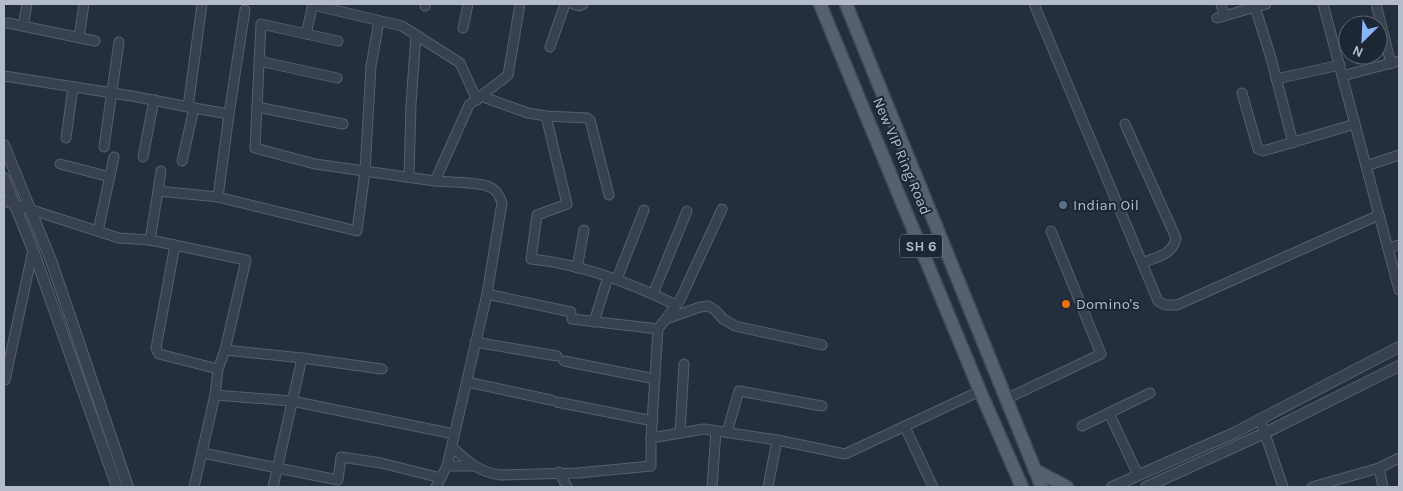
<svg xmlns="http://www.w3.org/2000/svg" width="1403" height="491" font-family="Karla,sans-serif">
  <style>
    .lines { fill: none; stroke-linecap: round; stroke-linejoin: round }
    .minor-casing { stroke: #565f6c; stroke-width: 11 }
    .tertiary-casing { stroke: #565f6c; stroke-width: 12 }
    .primary-casing { stroke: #414a57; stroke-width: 15 }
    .minor { stroke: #38414e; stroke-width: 9 }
    .tertiary { stroke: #38414e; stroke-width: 10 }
    .primary { stroke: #56606e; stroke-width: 12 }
    .service-dot { fill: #5c6f8a; stroke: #1d2633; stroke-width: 2 }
    .food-dot { fill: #e8710a; stroke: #1d2633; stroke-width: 2 }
    .labels { text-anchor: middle; stroke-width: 4; stroke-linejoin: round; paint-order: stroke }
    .shield { fill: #1d2633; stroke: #878f9c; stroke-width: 1 }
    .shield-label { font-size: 14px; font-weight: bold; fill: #b4bcc9 }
    .street-label { font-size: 15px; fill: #b4bcc9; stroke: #1d2633 }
    .poi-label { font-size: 15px; fill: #b4bcc9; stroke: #1d2633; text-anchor: start }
  </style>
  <rect width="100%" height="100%" fill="#242f3e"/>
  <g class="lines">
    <defs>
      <g id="minor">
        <polyline points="573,4 579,6 583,4"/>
        <polyline points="1034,4 1158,301 1165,305 1177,305 1379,215"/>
        <polyline points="1221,4 1224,16"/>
        <polyline points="1254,4 1271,58 1293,143"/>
        <polyline points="1323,4 1399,290"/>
        <polyline points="1376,4 1391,64"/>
        <polyline points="313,5 402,26 460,63 477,100"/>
        <polyline points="425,6 425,4"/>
        <polyline points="1217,18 1266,4"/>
        <polyline points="4,24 8,23 95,41"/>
        <polyline points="23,26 27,4"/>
        <polyline points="463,28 468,4"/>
        <polyline points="306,34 313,4"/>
        <polyline points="79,37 84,4"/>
        <polyline points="338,41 261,24 255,148 315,164 435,181 469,105 508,75 520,4"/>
        <polyline points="550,47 565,4"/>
        <polyline points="259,61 337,78"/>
        <polyline points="4,76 132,96 188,107 202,4"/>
        <polyline points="1342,76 1399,61"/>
        <polyline points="1276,79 1340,65"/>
        <polyline points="1242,93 1258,149 1263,151 1355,124"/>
        <polyline points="483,97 528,113 546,116 587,118 590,120 609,195"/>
        <polyline points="188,107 229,114 245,10"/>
        <polyline points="257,107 343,124"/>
        <path d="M546,116L567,204L537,215L531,259C582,264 631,283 676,305"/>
        <path d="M1125,124L1176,238C1173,255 1156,257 1142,263"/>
        <polyline points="66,138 73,87"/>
        <polyline points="104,147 119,42"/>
        <polyline points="143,157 154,100"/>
        <polyline points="182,161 194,108"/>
        <polyline points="60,164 110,177"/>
        <polyline points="1366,166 1399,155"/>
        <polyline points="409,177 411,104 416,35"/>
        <path d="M435,181C447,182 477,182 487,186C495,188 500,196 502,203L487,294L447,466"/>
        <polyline points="158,191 161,171"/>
        <polyline points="218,197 229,114"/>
        <polyline points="4,201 119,238 150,240 158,191 218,197 357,231 365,171 371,66 379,21"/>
        <polyline points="98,231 114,157"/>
        <polyline points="150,240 246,260 225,350 218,369 215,395 194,487"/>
        <polyline points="175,245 156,348 159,354 218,369"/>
        <polyline points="1388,248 1399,245"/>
        <polyline points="577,268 584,230"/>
        <polyline points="617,279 644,210"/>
        <polyline points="487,294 571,312"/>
        <polyline points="653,294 687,211"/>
        <polyline points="572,319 658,329"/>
        <polyline points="666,319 700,307 708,306 715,310 723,319 735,326 822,345"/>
        <polyline points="594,322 608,277"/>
        <polyline points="475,342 557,356"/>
        <polyline points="225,350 302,358 382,369"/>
        <polyline points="564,361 655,379"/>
        <polyline points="5,380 33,250"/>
        <polyline points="467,382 551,400"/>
        <polyline points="215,395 292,401 454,434"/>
        <polyline points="1006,399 1101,354 1051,231"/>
        <polyline points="557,402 653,421"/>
        <polyline points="1109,413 1138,475"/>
        <polyline points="1260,419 1283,487"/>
        <polyline points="1082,426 1150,393"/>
        <polyline points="905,427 933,487"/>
        <polyline points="727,432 739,391 822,406"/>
        <polyline points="680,433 684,364"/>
        <polyline points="651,438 658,329 680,300 722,209"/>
        <path d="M452,447C467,461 480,473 501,475L578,473L651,466V438L704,429L777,440L845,454L980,391"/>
        <polyline points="202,453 338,480 341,457 381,463 441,478"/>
        <polyline points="1379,468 1383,487"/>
        <polyline points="559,472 567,487"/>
        <polyline points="273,487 302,358"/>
        <polyline points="436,487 447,466 473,466"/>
        <polyline points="712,487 716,431"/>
        <polyline points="768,487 777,440"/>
        <polyline points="1312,487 1379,468 1399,458"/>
      </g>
      <g id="tertiary">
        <polyline points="4,145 52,263 128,487"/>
        <polyline points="4,178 33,250 117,487"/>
        <polyline points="1112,487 1234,433 1399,347"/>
        <polyline points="1146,487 1265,433 1399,366"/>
      </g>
      <g id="primary">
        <polyline points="820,4 980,391 1022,487"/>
        <polyline points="846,4 1042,487"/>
        <polyline points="1035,470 1067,487"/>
      </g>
    </defs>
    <use href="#minor" class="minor-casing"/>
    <use href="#tertiary" class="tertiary-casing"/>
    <use href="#primary" class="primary-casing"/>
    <use href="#minor" class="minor"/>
    <use href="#tertiary" class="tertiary"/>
    <use href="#primary" class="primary"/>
  </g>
  <circle class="service-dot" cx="1063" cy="205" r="5"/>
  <circle class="food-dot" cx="1066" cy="304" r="5"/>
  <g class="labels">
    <rect class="shield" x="900" y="234.5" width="42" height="23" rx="4"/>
    <g class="shield-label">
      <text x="921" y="251">SH 6</text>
    </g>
    <g class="street-label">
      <text transform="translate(902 156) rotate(67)" y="5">New VIP Ring Road</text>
    </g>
    <g class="poi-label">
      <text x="1073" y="210">Indian Oil</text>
      <text x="1076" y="309">Domino's</text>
    </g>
  </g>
  <rect width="1403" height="491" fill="none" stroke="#b4bcc9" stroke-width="10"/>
  <g transform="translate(1363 40) rotate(204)"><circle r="24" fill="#1d2633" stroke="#59626f"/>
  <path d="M0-4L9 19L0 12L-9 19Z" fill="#8ab4f8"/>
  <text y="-8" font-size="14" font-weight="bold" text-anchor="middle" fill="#b4bcc9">N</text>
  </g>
</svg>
